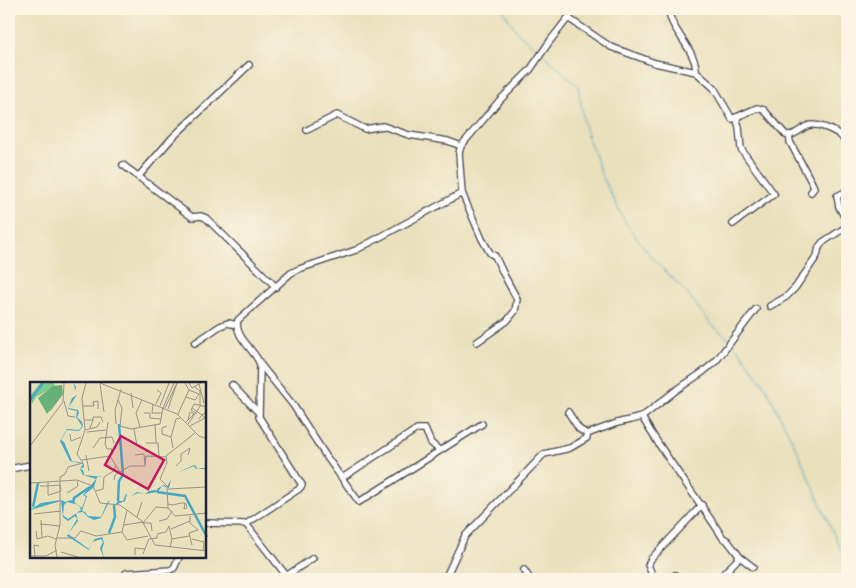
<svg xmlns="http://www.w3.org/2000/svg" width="856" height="588" font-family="'IM FELL DW Pica',serif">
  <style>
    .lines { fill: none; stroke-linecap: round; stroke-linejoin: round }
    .stream { stroke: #47a8c6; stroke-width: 1 }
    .minor-casing { stroke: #403e4e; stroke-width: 8 }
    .minor { stroke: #fff; stroke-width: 5.5 }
    .inset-river { fill: none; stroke: #47a8c6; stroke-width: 2.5 }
    .inset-road { fill: none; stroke: #999488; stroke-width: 1 }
    .view { fill: #c2185b; fill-opacity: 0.15; stroke: #c2185b; stroke-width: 2.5 }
    .inset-edge { fill: none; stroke: #22223b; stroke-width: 2.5 }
  </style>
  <rect width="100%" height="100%" fill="#fcf5e5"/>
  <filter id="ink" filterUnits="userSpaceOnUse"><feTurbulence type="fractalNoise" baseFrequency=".02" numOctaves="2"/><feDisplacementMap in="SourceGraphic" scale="10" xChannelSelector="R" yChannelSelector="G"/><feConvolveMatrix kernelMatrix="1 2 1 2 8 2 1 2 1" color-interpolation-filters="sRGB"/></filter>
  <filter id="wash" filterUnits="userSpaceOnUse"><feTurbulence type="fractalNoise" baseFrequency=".0096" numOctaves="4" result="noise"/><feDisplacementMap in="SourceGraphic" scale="20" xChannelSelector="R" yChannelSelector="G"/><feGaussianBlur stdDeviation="1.12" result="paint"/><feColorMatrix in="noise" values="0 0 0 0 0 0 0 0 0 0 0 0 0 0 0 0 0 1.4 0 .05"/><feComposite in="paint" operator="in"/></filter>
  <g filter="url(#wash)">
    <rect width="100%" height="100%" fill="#e9e0bc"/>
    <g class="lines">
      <g class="stream">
        <polyline points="502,9 518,33 541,52"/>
        <polyline points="544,55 578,86 585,129 602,176 626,224 653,259 686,292 711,324 729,339"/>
        <polyline points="734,343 765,386 798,452 847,564"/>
      </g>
    </g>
  </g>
  <g filter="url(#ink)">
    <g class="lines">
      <defs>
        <g id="minor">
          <path d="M669,9C668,28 697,50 696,72"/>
          <path d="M568,18L611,47L655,63L696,72L714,88L732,119L757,108L764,110L786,135C795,136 799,130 807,126C816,122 834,130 841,136C844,139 845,142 847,146"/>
          <polyline points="307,130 337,115 365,129 383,126 409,135 448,141 461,146"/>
          <polyline points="789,135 790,142 813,185 814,188 811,192"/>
          <polyline points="123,165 192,217 201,216 206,218 276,287"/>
          <polyline points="138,177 172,138 249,65"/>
          <polyline points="847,191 837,196 839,207 845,218 847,232"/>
          <polyline points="733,224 774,194 741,149 739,127 736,117"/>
          <polyline points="770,306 786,297 795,288 817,256 819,247 823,242 846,227"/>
          <polyline points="477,342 507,321 515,311 517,299 504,275 495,256 490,253 482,239 462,193 459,153 461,146 499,101 530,70 550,41 575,9"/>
          <polyline points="195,343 220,326 228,323 237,325"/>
          <polyline points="260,364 293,405 326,456 359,502 482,424"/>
          <polyline points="232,385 258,412"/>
          <polyline points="568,412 579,429 587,434 617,423 642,417 675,391 703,372 716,361 756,309"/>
          <path d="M642,417C666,459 697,497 723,538L727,540L740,557L753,567"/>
          <polyline points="9,469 31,465"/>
          <polyline points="342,478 417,429 425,429 431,443 438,449"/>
          <path d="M205,523L246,524L299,489L302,485L259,417L260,364C255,350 233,336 238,320L291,273L299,269L356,250L462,193"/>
          <polyline points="246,524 289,579"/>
          <polyline points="524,570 530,579"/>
          <polyline points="286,576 313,558"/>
          <polyline points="123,579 126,573 170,570 174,568 179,557"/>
          <polyline points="445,579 465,536 544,454 570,448 587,438 587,434"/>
          <polyline points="654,579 648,565 651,559 702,505"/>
          <polyline points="670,579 675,575 677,579"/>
          <polyline points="718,579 740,557"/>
        </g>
      </defs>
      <use href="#minor" class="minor-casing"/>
      <use href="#minor" class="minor"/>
    </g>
  </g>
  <g transform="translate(30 382)">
    <rect width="176" height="176" fill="#e9e0bc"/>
    <path d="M10,1H24L25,4L6,15L2,22L0,14Z" fill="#7fcd8c"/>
    <path d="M32,3L33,12L17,32L8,16L23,4Z" fill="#67b078"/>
    <path d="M44,1L46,5L45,9L47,13L38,26L48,28L49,31L47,35L52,40L53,44L49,49L37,48L31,58L34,60L42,79L53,81L54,83V85L50,87L53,88L54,93L73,95H67L64,105L54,113L57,114L52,129L55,130L58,134L71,135L77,121L80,118L85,123L88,119H93L96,112H97L101,114L107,110L115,112L119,109L125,108L127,109V107L132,104L134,103L137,105L141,97L147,91L164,83L166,84L167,87L172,86H175L176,85V87H166L164,84L147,91L141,97L139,106L132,104L128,110L115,112L108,111L101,114L97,112L95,119L85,123L80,118L71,136L64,138L58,135L53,130L46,131L48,139L38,152L59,167L62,160L65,157L72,155L74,161L72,167L74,176L70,166L73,160L71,157L62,160L59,168L37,154L47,137L45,134L38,139L33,135L31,119L0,128L11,121L31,118L35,120L41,118L52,126L56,115L53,113L66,97L53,93L50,87L53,82L40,79L30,59L37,47L49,48L52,44L46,35L47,29L38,27L42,16L47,13L45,9ZM37,120L49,123L51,128L38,137L33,133L34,123Z" fill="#47a8c6" fill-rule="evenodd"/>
    <path class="inset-river" d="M0,18L13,1M127,110L155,114L177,155M88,119L89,99L93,93L89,42M43,121L44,116L60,105M3,125L8,101M79,151L85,135L84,123"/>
    <path class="inset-road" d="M70,1L147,32L169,54L177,57M155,1L159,8L169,12M159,1L162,6L171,1M70,2L74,30M169,2L174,21M165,5L170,9V23M91,7L88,18L92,26L90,44L101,47L130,42L133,26L144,1M101,11L103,26M156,15L165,18L169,12M34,19L38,34L45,35M123,22L122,31H132M126,22L131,11L127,8M53,24H64L63,20L68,19V27M130,24L139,1M135,26L147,1M162,26L172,33L169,37M138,27L147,1M20,29L32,13M114,31H120V36L131,37M148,32L159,8M167,32L161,28L164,22L177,25M54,38H63L60,46M63,38V35H71L73,40M78,40L75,62L77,67H82L80,74M156,40L164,32L160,30L158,38M86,42L85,28L88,18M125,42L126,60M158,42L171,23M137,44L132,46V52L141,55L143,66M160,44L175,36L172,33L177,30M110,45L106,31L112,18M104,47L107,64M55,48L67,45L70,40M57,50L76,48M40,52L41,59L51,55M141,55L146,37L150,36M116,61H128L129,74M0,64L33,20L34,1M63,66L70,56L82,55L84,61M56,73L59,89M105,73L114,72L115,82M52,78L80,74L90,90M146,84L151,79V72L160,66L158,73M84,98L85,93L100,84H115L116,74L136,75M0,101L47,98L63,104L70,121L90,123L112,139L125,163L177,169M10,104H18L30,103L31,109L19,113H18V100M138,107L177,105M66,109L73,107L74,95L85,88V84M37,111L48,104L47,99M138,122L143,123L151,121H155L156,122L157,126L154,127L155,121M138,126L145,134L177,131M4,132L31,129M160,134V141L168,148L159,151L162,163M107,135L112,120M11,138L12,155M129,139L137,137L142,129M113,141L126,125L138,126L137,104L130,97L137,81L136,74L165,51M113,141H121L122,149M10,142L30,144M94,143L113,140M141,147L160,139M6,149L7,157L18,154L26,157M92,150L97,158L118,154M127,152L136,150L139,144L142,157M26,156H45L51,149L66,154L92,150L97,128M162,157L174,160L173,169M140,165L142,157L159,154M31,170L48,175M113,172L119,157L127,156V153M105,173V166L115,167M0,174H16L27,168M5,174L4,163L9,164M27,176L25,163L30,143V95L35,92L38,85L53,81L47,72L55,48L52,16L56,1"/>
    <path class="view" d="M91,54L134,78L118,107L75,83Z"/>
    <rect width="176" height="176" class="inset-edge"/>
  </g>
  <rect width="856" height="588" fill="none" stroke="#fcf5e5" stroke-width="30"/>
</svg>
